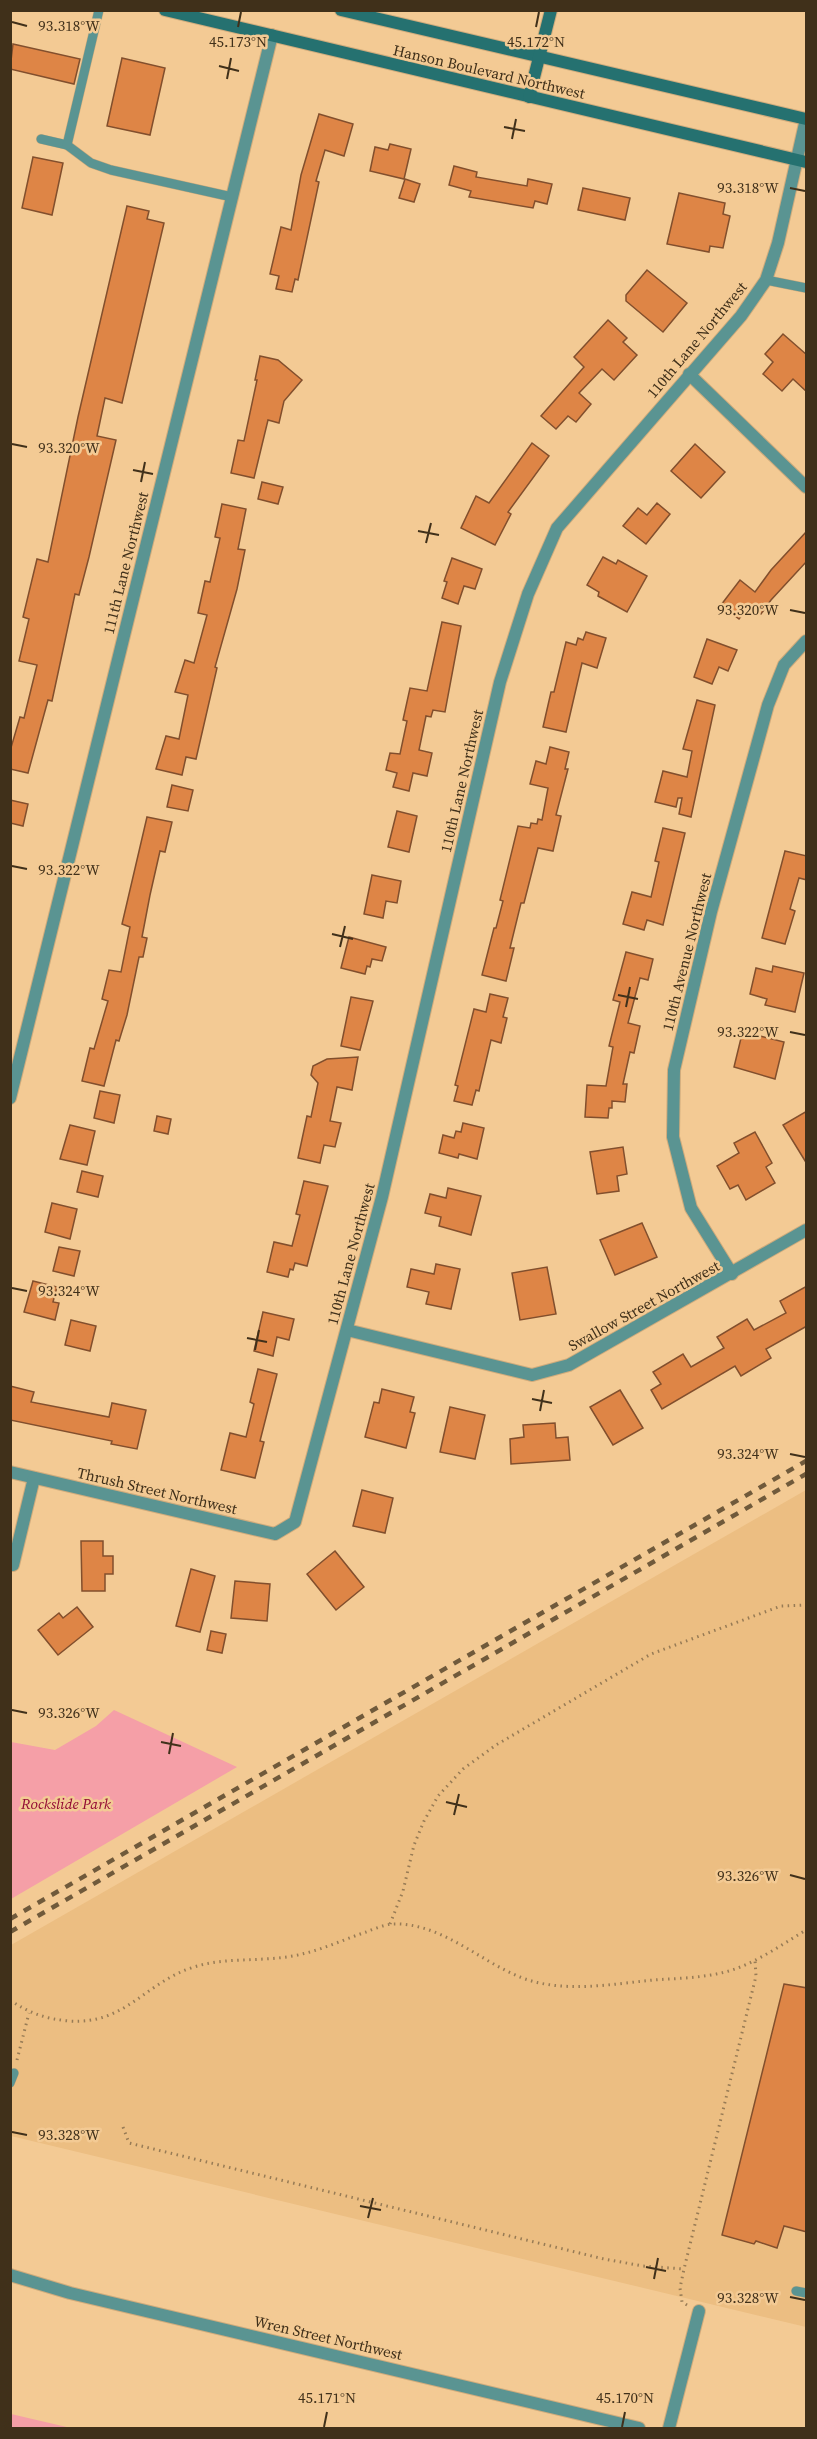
<svg xmlns="http://www.w3.org/2000/svg" width="817" height="2439" font-family="'Source Serif 4',serif">
  <style>
    .built { fill: #ecbe82 }
    .green { fill: #f59fa7 }
    .building { fill: #de8546; stroke: #824f2d; stroke-width: 1.5 }
    .lines { fill: none; stroke-linecap: round; stroke-linejoin: round }
    .lane-casing { stroke: #cfab7c; stroke-width: 10 }
    .street-casing { stroke: #cfab7c; stroke-width: 14 }
    .secondary-casing { stroke: #cfab7c; stroke-width: 14 }
    .path { stroke: #977b55; stroke-width: 3; stroke-dasharray: 1.5 4.5; stroke-linecap: butt }
    .lane { stroke: #5a9492; stroke-width: 9 }
    .street { stroke: #5a9492; stroke-width: 12 }
    .secondary { stroke: #257170; stroke-width: 12 }
    .rail { stroke: #705a3b; stroke-width: 4.5; stroke-dasharray: 8 8; stroke-linecap: butt }
    .ticks { fill: none; stroke: #40301a; stroke-width: 2 }
    .labels { text-anchor: middle; stroke-width: 5; stroke-linejoin: round; paint-order: stroke }
    .street-label { font-size: 15px; fill: #40301a; stroke: #f3ca94 }
    .park-label { font-size: 15px; font-style: italic; fill: #930a34; stroke: #f3ca94 }
    .ticks-label { font-size: 15px; text-anchor: middle; fill: #40301a; stroke: #f3ca94; stroke-width: 5; stroke-linejoin: round; paint-order: stroke }
  </style>
  <rect width="100%" height="100%" fill="#f3ca94"/>
  <polygon class="built" points="806,1490 806,2327 11,2136 11,1945"/>
  <g class="green">
    <polygon points="114,1710 237,1767 11,1899 11,1742 55,1750 96,1726"/>
    <polygon points="10,2414 11,2414 71,2428 11,2428"/>
  </g>
  <g class="building">
    <polygon points="13,44 80,59 74,84 10,69"/>
    <polygon points="122,58 165,68 150,135 107,126"/>
    <polygon points="319,114 353,124 344,156 325,150 316,181 319,182 298,280 295,279 292,292 276,289 279,276 270,274 281,227 291,230 301,175"/>
    <polygon points="390,144 411,149 404,179 370,171 375,147 388,150"/>
    <polygon points="33,157 63,163 52,215 22,208"/>
    <polygon points="454,166 477,172 476,177 527,186 528,179 552,184 547,204 535,201 533,208 469,197 471,191 449,185"/>
    <polygon points="405,179 420,184 414,202 399,198"/>
    <polygon points="583,188 630,198 625,220 578,210"/>
    <polygon points="679,193 725,203 723,214 730,216 723,248 710,246 709,252 667,244"/>
    <polygon points="127,206 149,211 147,219 164,223 122,403 105,398 97,436 116,440 89,557 79,595 75,594 52,701 48,700 28,773 10,769 10,751 20,717 24,718 37,665 19,661 29,619 23,617 37,559 48,562 78,417"/>
    <polygon points="647,270 687,303 663,332 626,301 626,295"/>
    <polygon points="608,320 627,338 623,342 637,355 614,380 602,369 579,393 591,404 576,422 568,416 556,429 541,416 584,367 574,357"/>
    <polygon points="783,334 807,355 807,392 793,379 782,391 763,374 773,362 765,354"/>
    <polygon points="260,356 278,360 302,380 284,401 279,423 268,420 254,478 231,473 238,440 244,441 257,380 255,380"/>
    <polygon points="532,443 549,456 508,512 511,514 495,545 461,528 476,496 489,503"/>
    <polygon points="695,444 725,472 701,498 671,471"/>
    <polygon points="262,482 283,487 278,504 258,499"/>
    <polygon points="657,503 670,514 646,544 623,526 638,508 647,515"/>
    <polygon points="222,504 246,509 238,549 245,550 237,589 215,667 217,668 196,759 186,757 182,775 156,769 166,736 179,739 188,695 175,692 185,660 194,663 207,615 198,613 205,581 210,582 220,538 215,537"/>
    <polygon points="807,531 807,561 771,600 761,614 754,608 749,614 745,611 739,619 723,607 721,605 740,580 755,592 771,570"/>
    <polygon points="603,557 616,564 618,560 647,576 627,612 598,596 599,592 587,585"/>
    <polygon points="452,558 482,569 475,589 464,586 458,604 442,598 447,582 444,581"/>
    <polygon points="442,622 461,626 445,712 433,710 431,717 426,716 419,750 432,753 427,776 413,773 409,791 393,787 397,773 386,770 390,753 400,754 407,721 403,720 410,688 427,691"/>
    <polygon points="586,632 606,638 597,668 582,663 566,732 543,727 551,692 554,692 566,642 576,645 578,638 583,640"/>
    <polygon points="707,639 737,650 728,671 719,667 712,684 694,677"/>
    <polygon points="697,700 715,705 691,817 679,814 682,798 678,798 676,807 655,802 663,771 687,777 692,751 683,749"/>
    <polygon points="550,747 569,752 565,769 568,769 556,815 561,816 553,851 538,848 524,903 521,903 510,948 514,948 506,981 482,975 494,928 496,928 503,901 500,900 518,826 530,828 531,823 537,824 538,819 542,820 548,788 530,784 536,761 546,764"/>
    <polygon points="172,785 193,790 188,811 167,807"/>
    <polygon points="10,800 28,804 23,826 10,823"/>
    <polygon points="397,811 417,816 409,852 388,847"/>
    <polygon points="147,817 172,822 165,852 160,851 150,895 142,937 147,938 143,957 139,957 127,1015 119,1041 116,1040 104,1086 82,1081 90,1048 94,1049 108,1001 102,999 109,970 121,972 130,927 122,924"/>
    <polygon points="663,828 685,833 663,925 647,920 644,930 623,924 632,892 651,897 659,862 655,861"/>
    <polygon points="785,851 807,856 807,880 799,878 790,909 795,911 785,944 762,938"/>
    <polygon points="372,875 401,881 397,903 386,901 383,918 364,914"/>
    <polygon points="349,937 386,947 382,961 372,959 370,967 367,966 365,974 341,968"/>
    <polygon points="626,952 653,959 648,980 640,978 628,1023 640,1026 634,1053 630,1052 623,1084 627,1084 625,1102 612,1101 612,1108 609,1108 608,1118 585,1117 587,1085 606,1086 613,1047 609,1046 620,1002 613,1000"/>
    <polygon points="773,966 804,973 795,1012 765,1005 767,999 750,994 756,968 772,972"/>
    <polygon points="490,994 508,998 503,1017 507,1018 501,1043 491,1040 479,1091 476,1090 472,1105 454,1101 458,1086 455,1085 474,1009 486,1012"/>
    <polygon points="351,997 373,1001 360,1050 341,1046"/>
    <polygon points="742,1034 755,1038 756,1035 784,1042 775,1079 734,1067"/>
    <polygon points="358,1057 352,1090 337,1087 330,1121 341,1123 335,1147 324,1145 320,1163 298,1158 307,1116 311,1117 318,1083 311,1075 313,1066 327,1059"/>
    <polygon points="100,1091 120,1095 114,1123 94,1118"/>
    <polygon points="807,1111 807,1164 783,1125"/>
    <polygon points="157,1116 171,1119 168,1134 154,1131"/>
    <polygon points="463,1123 484,1128 477,1159 459,1154 458,1158 439,1153 443,1135 454,1138 456,1131 461,1132"/>
    <polygon points="70,1125 95,1131 87,1165 60,1159"/>
    <polygon points="755,1132 772,1163 766,1167 775,1183 746,1200 738,1185 730,1189 717,1166 739,1153 734,1143"/>
    <polygon points="623,1147 627,1174 617,1176 619,1191 597,1194 590,1152"/>
    <polygon points="82,1171 103,1176 98,1197 77,1192"/>
    <polygon points="304,1181 328,1186 307,1266 295,1263 293,1270 290,1269 288,1277 267,1272 274,1242 292,1246 300,1215 296,1214"/>
    <polygon points="448,1188 481,1196 471,1235 439,1226 441,1217 425,1213 430,1194 446,1198"/>
    <polygon points="52,1203 77,1209 70,1239 45,1232"/>
    <polygon points="642,1223 657,1257 615,1275 600,1240"/>
    <polygon points="59,1247 80,1251 74,1276 53,1271"/>
    <polygon points="436,1264 460,1269 451,1309 426,1304 429,1292 407,1287 411,1269 434,1274"/>
    <polygon points="547,1267 556,1314 520,1320 512,1273"/>
    <polygon points="33,1281 57,1287 53,1302 59,1303 55,1320 24,1312"/>
    <polygon points="807,1286 807,1326 766,1349 771,1358 741,1376 735,1366 662,1409 651,1390 661,1384 653,1372 683,1354 691,1367 724,1348 717,1337 747,1319 754,1330 786,1313 780,1301"/>
    <polygon points="263,1312 294,1319 289,1340 277,1337 273,1356 254,1351"/>
    <polygon points="71,1320 96,1326 90,1351 65,1345"/>
    <polygon points="258,1369 277,1374 260,1441 264,1442 255,1478 221,1470 230,1433 246,1437 254,1404 250,1402"/>
    <polygon points="10,1386 34,1392 31,1402 109,1417 112,1403 146,1410 137,1449 111,1444 112,1441 10,1420"/>
    <polygon points="382,1389 414,1397 410,1412 415,1413 406,1448 365,1437 374,1402 379,1403"/>
    <polygon points="620,1390 643,1428 613,1445 590,1407"/>
    <polygon points="450,1407 485,1415 475,1459 440,1452"/>
    <polygon points="555,1423 556,1438 568,1437 570,1460 511,1464 510,1439 524,1437 523,1425"/>
    <polygon points="362,1490 393,1498 385,1533 353,1526"/>
    <polygon points="81,1541 103,1541 103,1556 113,1556 113,1574 105,1574 105,1591 82,1591"/>
    <polygon points="335,1551 364,1587 336,1610 307,1574"/>
    <polygon points="191,1569 215,1576 200,1632 176,1626"/>
    <polygon points="235,1581 270,1584 267,1621 231,1618"/>
    <polygon points="77,1607 93,1627 58,1655 38,1630 59,1613 63,1618"/>
    <polygon points="211,1631 226,1634 222,1653 207,1650"/>
    <polygon points="784,1984 807,1988 807,2232 784,2226 777,2248 756,2241 754,2244 722,2235"/>
  </g>
  <g class="lines">
    <defs>
      <g id="lane">
        <polyline points="41,139 67,145 91,163 111,170 232,197"/>
        <polyline points="67,145 99,10"/>
        <polyline points="766,280 806,288"/>
        <polyline points="10,2083 14,2073"/>
        <polyline points="796,2291 806,2293"/>
      </g>
      <g id="street">
        <polyline points="689,374 806,487"/>
        <polyline points="10,1098 272,35"/>
        <polyline points="732,1274 691,1208 673,1137 674,1070 711,912 768,705 784,665 806,641"/>
        <polyline points="347,1330 532,1375 569,1365 806,1230"/>
        <polyline points="10,1472 275,1534 295,1522 382,1197 500,682 528,594 557,528 741,316 766,280 778,243 806,119"/>
        <polyline points="13,1565 34,1478"/>
        <polyline points="10,2275 70,2293 639,2428"/>
        <polyline points="669,2428 699,2311"/>
      </g>
      <g id="secondary">
        <polyline points="165,10 806,162"/>
        <polyline points="341,10 806,119"/>
        <polyline points="529,97 551,10"/>
      </g>
    </defs>
    <use href="#lane" class="lane-casing"/>
    <use href="#street" class="street-casing"/>
    <use href="#secondary" class="secondary-casing"/>
    <g class="path">
      <polyline points="390,1924 403,1891 414,1845 424,1821 438,1796 463,1769 496,1745 651,1654 781,1606 806,1605"/>
      <path d="M10,2000C29,2013 46,2019 69,2021C126,2025 145,1982 194,1967C229,1956 266,1963 302,1954C324,1949 345,1939 366,1932C374,1929 383,1925 392,1924C440,1922 478,1960 520,1977C562,1994 611,1984 654,1980C681,1978 709,1978 735,1969C760,1960 783,1944 806,1930"/>
      <polyline points="17,2060 29,2013"/>
      <polyline points="123,2127 129,2143 604,2259 643,2266 684,2269"/>
      <polyline points="687,2305 682,2302 680,2288 684,2269 756,1976 755,1960"/>
    </g>
    <use href="#lane" class="lane"/>
    <use href="#street" class="street"/>
    <use href="#secondary" class="secondary"/>
    <g class="rail">
      <polyline points="10,1919 806,1461"/>
      <polyline points="10,1932 806,1474"/>
    </g>
  </g>
  <path class="ticks" d="M12,22L27,26M238,27L241,12M536,27L539,12M219,66L239,71M227,79L231,58M504,127L525,131M512,139L516,119M790,188L805,191M12,444L27,447M133,470L153,474M141,482L145,462M418,531L439,535M426,543L431,523M790,610L805,613M12,866L27,869M332,934L353,939M340,947L345,926M618,995L638,999M626,1007L630,987M790,1032L805,1035M12,1288L27,1291M247,1338L267,1342M255,1350L259,1330M532,1399L552,1403M540,1411L544,1390M790,1454L805,1457M12,1710L27,1713M161,1742L181,1746M169,1754L173,1733M446,1802L467,1807M454,1815L459,1794M790,1875L805,1879M12,2132L27,2135M360,2206L381,2210M368,2218L373,2198M646,2267L666,2271M654,2279L658,2258M790,2297L805,2300M324,2427L327,2412M622,2427L625,2412"/>
  <g class="labels">
    <g class="street-label">
      <text transform="translate(489 72) rotate(13)" y="5">Hanson Boulevard Northwest</text>
      <text transform="translate(697 340) rotate(-50)" y="5">110th Lane Northwest</text>
      <text transform="translate(126 563) rotate(-76)" y="5">111th Lane Northwest</text>
      <text transform="translate(462 781) rotate(-77)" y="5">110th Lane Northwest</text>
      <text transform="translate(687 952) rotate(-76)" y="5">110th Avenue Northwest</text>
      <text transform="translate(351 1254) rotate(-75)" y="5">110th Lane Northwest</text>
      <text transform="translate(644 1306) rotate(-29)" y="5">Swallow Street Northwest</text>
      <text transform="translate(157 1491) rotate(13)" y="5">Thrush Street Northwest</text>
      <text transform="translate(328 2338) rotate(13)" y="5">Wren Street Northwest</text>
    </g>
    <g class="park-label">
      <text x="66" y="1809">Rockslide Park</text>
    </g>
  </g>
  <g class="ticks-label">
    <text x="69" y="31">93.318°W</text>
    <text x="238" y="47">45.173°N</text>
    <text x="536" y="47">45.172°N</text>
    <text x="748" y="193">93.318°W</text>
    <text x="69" y="453">93.320°W</text>
    <text x="748" y="615">93.320°W</text>
    <text x="69" y="875">93.322°W</text>
    <text x="748" y="1037">93.322°W</text>
    <text x="69" y="1296">93.324°W</text>
    <text x="748" y="1459">93.324°W</text>
    <text x="69" y="1718">93.326°W</text>
    <text x="748" y="1881">93.326°W</text>
    <text x="69" y="2140">93.328°W</text>
    <text x="748" y="2303">93.328°W</text>
    <text x="327" y="2403">45.171°N</text>
    <text x="625" y="2403">45.170°N</text>
  </g>
  <rect width="817" height="2439" fill="none" stroke="#40301a" stroke-width="24"/>
</svg>
